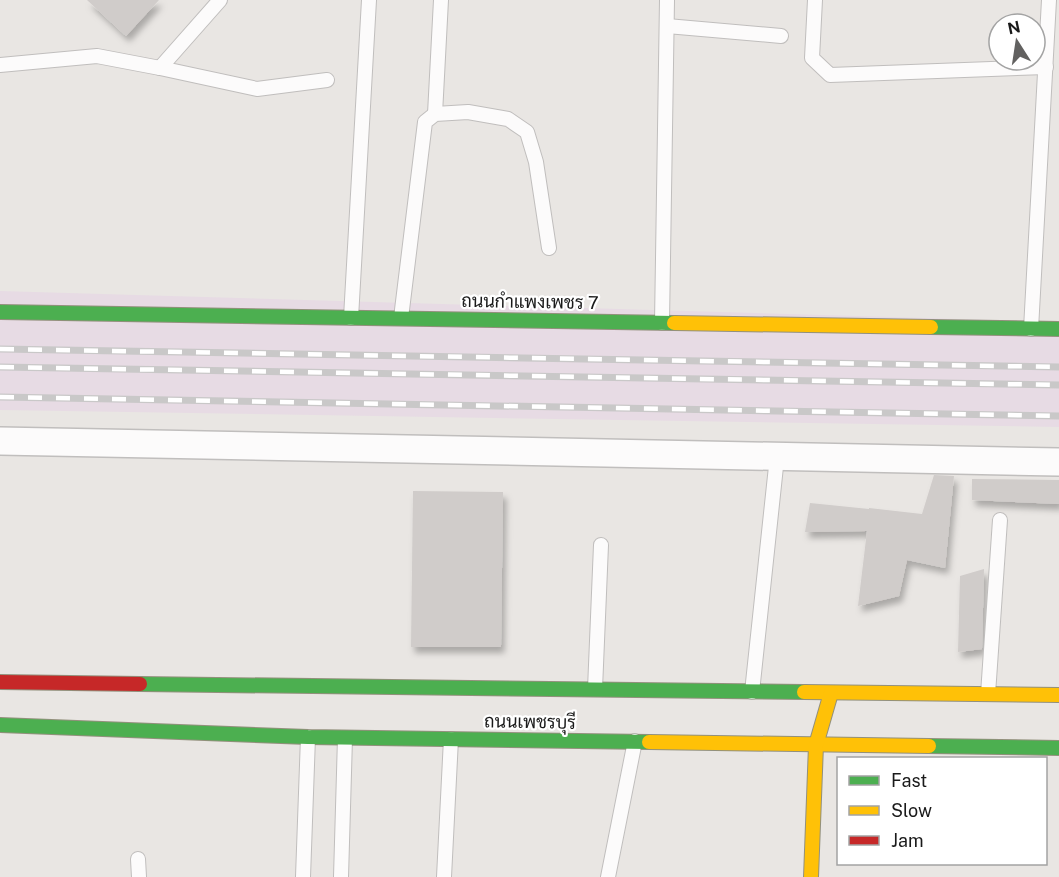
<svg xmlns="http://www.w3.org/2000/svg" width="1059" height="877" font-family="'Public Sans',Sarabun,sans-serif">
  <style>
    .industrial { fill: #e7dbe4 }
    .building { fill: #d0ccca; filter: url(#shadow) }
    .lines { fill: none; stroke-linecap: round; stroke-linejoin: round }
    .lane-casing { stroke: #c0bebd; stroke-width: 16 }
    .street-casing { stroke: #c0bebd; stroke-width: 30 }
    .fast-casing { stroke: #92907c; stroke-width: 16 }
    .slow-casing { stroke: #92907c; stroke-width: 16 }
    .jam-casing { stroke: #92907c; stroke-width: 16 }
    .lane { stroke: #fcfbfb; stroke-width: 14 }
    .street { stroke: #fcfbfb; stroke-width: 27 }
    .fast { stroke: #4caf50; stroke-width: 14 }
    .slow { stroke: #ffc107; stroke-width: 14 }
    .jam { stroke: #c62828; stroke-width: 14 }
    .rail-casing { stroke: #c9c8c8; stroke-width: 7 }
    .rail { stroke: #fff; stroke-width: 4.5; stroke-dasharray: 14; stroke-linecap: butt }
    .labels { text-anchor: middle; stroke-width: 4.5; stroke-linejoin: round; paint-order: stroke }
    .street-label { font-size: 18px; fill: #1a1a1a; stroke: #fff }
  </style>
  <defs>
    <filter id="shadow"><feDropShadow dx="3.5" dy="6" stdDeviation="3" flood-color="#0004"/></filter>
  </defs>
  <rect width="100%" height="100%" fill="#e9e6e3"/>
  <polygon class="industrial" points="0,291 1059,322 1059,427 0,410"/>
  <g class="building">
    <polygon points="87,0 159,0 126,36"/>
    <polygon points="934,475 954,476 945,568 907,560 899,596 858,606 867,531 805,532 810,503 869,509 869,508 922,514"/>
    <polygon points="972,479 1059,480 1059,504 972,500"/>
    <polygon points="413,491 503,492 501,647 411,647"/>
    <polygon points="984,569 982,649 958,652 960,576"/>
  </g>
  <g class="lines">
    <defs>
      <g id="lane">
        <polyline points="815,0 812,58 830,75 1046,67"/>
        <polyline points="667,26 781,36"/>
        <polyline points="0,65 97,56 160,68 257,89 327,80"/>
        <polyline points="160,68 220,0"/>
        <polyline points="435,114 441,0"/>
        <polyline points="351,318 369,0"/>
        <polyline points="401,318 425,122 435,114 468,112 508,119 527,132 536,162 549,248"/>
        <polyline points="662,323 667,0"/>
        <polyline points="1031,329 1049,0"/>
        <polyline points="595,689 601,545"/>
        <polyline points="752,692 777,457"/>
        <polyline points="988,694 1000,520"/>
        <polyline points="138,859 139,877"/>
        <polyline points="303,877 308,737"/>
        <polyline points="341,877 345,738"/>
        <polyline points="444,877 451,739"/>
        <polyline points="608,877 635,741"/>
      </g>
      <polyline id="street" points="0,441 1059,462"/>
      <g id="fast">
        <polyline points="0,312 674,323"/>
        <polyline points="931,327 1059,329"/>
        <polyline points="140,684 804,692"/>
        <polyline points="0,725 308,737 649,742"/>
        <polyline points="929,746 1059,748"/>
      </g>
      <g id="slow">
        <polyline points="674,323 931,327"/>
        <polyline points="804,692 1059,695"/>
        <polyline points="649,742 929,746"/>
        <polyline points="811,877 816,745 831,693"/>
      </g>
      <polyline id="jam" points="0,682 140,684"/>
    </defs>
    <use href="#lane" class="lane-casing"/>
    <use href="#street" class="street-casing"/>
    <use href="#fast" class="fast-casing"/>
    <use href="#slow" class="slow-casing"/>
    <use href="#jam" class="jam-casing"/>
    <use href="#lane" class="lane"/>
    <use href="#street" class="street"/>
    <use href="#fast" class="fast"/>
    <use href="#slow" class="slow"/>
    <use href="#jam" class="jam"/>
    <defs>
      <g id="rail">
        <polyline points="0,349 1059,367"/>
        <polyline points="0,367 1059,385"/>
        <polyline points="0,397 1059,416"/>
      </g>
    </defs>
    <use href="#rail" class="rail-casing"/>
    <use href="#rail" class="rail"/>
  </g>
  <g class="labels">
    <g class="street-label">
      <text transform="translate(530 302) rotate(1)" y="6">ถนนกำแพงเพชร 7</text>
      <text transform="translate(530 722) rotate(1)" y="6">ถนนเพชรบุรี</text>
    </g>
  </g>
  <rect x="837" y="757" width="210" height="108" fill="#ffffff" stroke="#a3a3a3" stroke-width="1.5"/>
  <rect x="849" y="776" width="30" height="9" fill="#4caf50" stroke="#a3a3a3" stroke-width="1.5"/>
  <text x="891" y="787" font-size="18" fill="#1a1a1a">Fast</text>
  <rect x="849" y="806" width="30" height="9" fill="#ffc107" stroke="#a3a3a3" stroke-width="1.5"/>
  <text x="891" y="817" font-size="18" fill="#1a1a1a">Slow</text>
  <rect x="849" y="836" width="30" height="9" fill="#c62828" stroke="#a3a3a3" stroke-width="1.5"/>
  <text x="891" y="847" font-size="18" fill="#1a1a1a">Jam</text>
  <g transform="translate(1017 42) rotate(348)"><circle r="28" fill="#ffffff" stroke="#a3a3a3" stroke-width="1.5"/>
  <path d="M0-4.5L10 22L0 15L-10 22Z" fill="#626160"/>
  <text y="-9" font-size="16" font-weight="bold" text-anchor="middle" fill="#1a1a1a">N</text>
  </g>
</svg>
